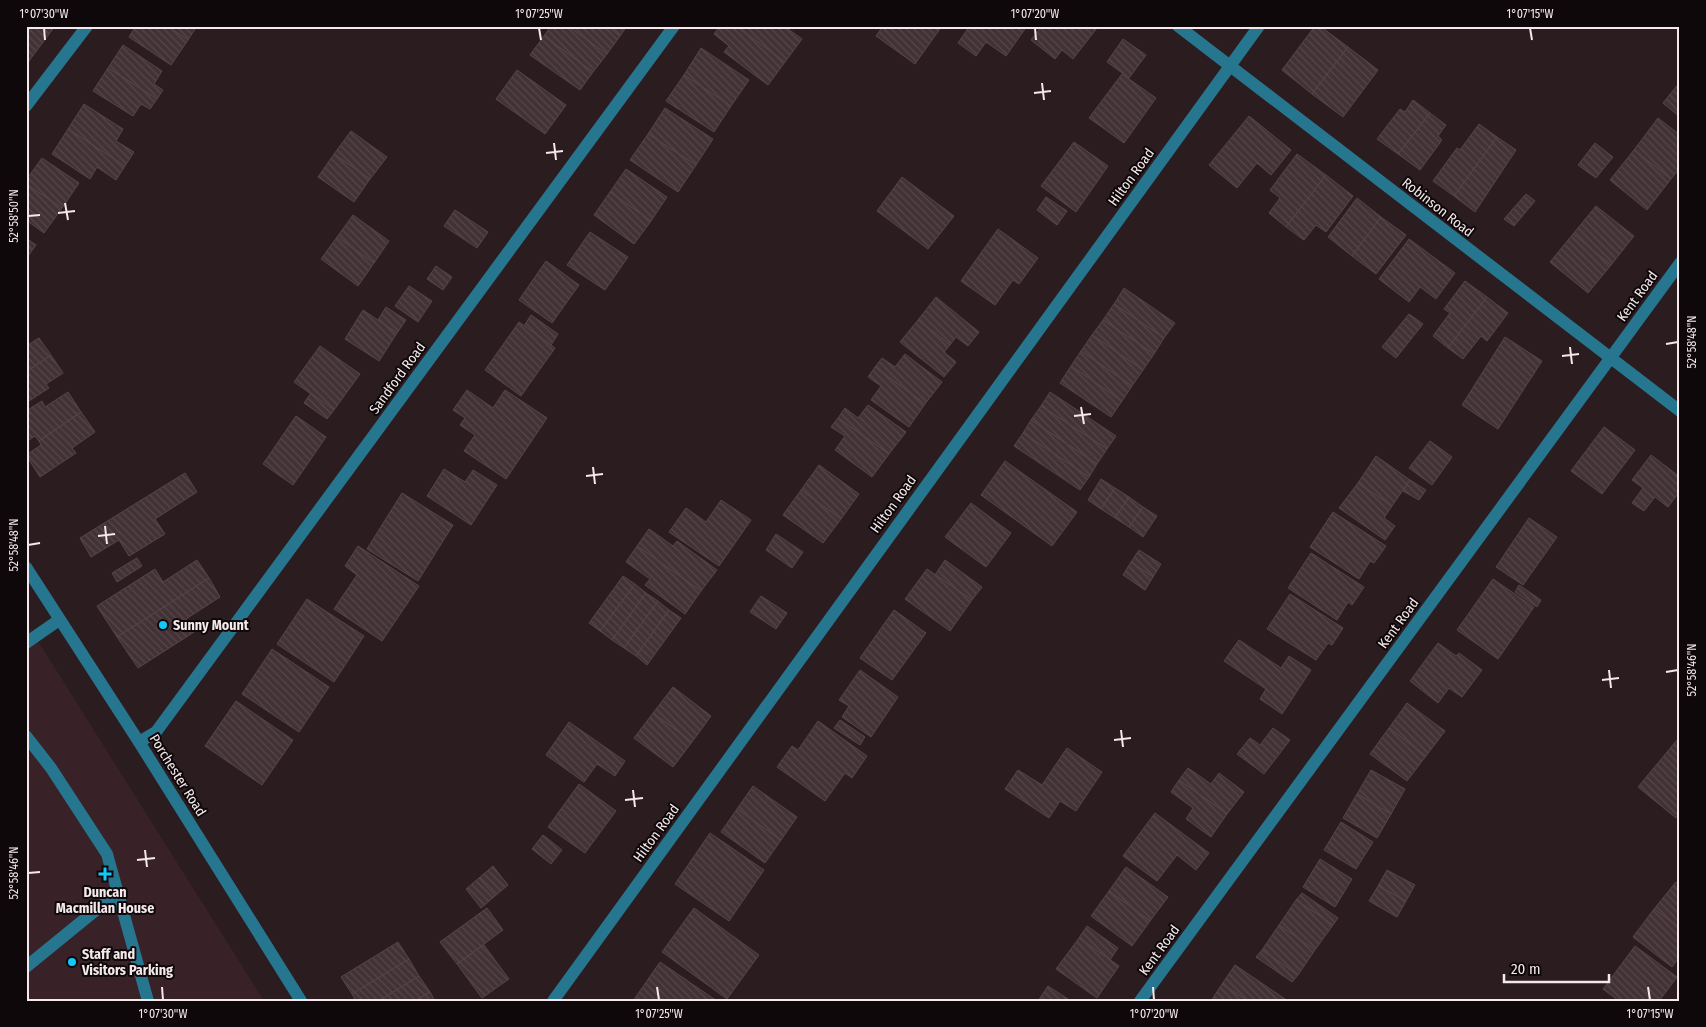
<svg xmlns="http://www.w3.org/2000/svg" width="1706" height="1027" font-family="'Fira Sans Condensed',sans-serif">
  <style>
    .built { fill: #382227 }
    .building { fill: url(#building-back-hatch); stroke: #564548 }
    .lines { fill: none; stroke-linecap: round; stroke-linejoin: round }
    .minor { stroke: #277690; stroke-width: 12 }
    .ticks { fill: none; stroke: #f4e9eb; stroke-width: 2 }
    .poi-dot { fill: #10cafa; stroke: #0f080a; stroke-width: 2 }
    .labels { text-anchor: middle; stroke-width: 4; stroke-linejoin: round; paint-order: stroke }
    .street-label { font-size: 14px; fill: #f4e9eb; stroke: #0f080a }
    .poi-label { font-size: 14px; font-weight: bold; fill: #f4e9eb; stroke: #0f080a; text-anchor: start }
    .neatline { fill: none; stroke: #f4e9eb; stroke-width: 2 }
    .ticks-label { font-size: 12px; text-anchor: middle; fill: #f4e9eb }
  </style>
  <defs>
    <pattern id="building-back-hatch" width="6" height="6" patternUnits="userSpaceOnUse" patternTransform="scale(1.25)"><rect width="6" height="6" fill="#423235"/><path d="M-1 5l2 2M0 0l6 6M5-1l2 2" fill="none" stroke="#554649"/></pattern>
  </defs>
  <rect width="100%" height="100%" fill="#2b1c1f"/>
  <polygon class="built" points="26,622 105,748 264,1001 26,1001"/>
  <g class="building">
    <polygon points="26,26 55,26 26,65"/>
    <polygon points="136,26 167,26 188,40 171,65 129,37"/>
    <polygon points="167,26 197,26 188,40"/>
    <polygon points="551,26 568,26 607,54 593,72 544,36"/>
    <polygon points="568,26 607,26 620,36 607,54"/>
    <polygon points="607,26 627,26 620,36"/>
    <polygon points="720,26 736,26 785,62 768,85 724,52 729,46 714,34"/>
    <polygon points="736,26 784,26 802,39 785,62"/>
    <polygon points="883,26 942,26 915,64 876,36"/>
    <polygon points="976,26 1027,26 1006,56 986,42 976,56 958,43 969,27 973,30"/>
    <polygon points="1042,26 1095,26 1097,28 1073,59 1062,50 1055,59 1031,40"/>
    <polygon points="1315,26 1320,26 1348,47 1312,94 1282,70"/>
    <polygon points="544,36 593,72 580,90 530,55"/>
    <polygon points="1123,39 1146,55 1129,78 1107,62"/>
    <polygon points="123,45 162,71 154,84 163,90 157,99 108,68"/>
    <polygon points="1348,47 1378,70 1343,117 1312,94"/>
    <polygon points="701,48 749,80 731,106 684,75"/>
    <polygon points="108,68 157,99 150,109 141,104 133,116 93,91"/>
    <polygon points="517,70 566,105 545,134 496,99"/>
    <polygon points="1122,74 1156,98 1124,143 1089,118"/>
    <polygon points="684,75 731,106 714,132 666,101"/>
    <polygon points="1680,82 1680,117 1663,103"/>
    <polygon points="1413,100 1430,113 1398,154 1377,139 1400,109 1405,112"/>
    <polygon points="84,104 123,129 116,141 134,152 125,166 68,129"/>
    <polygon points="665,108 713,139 696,165 648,134"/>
    <polygon points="1430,113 1446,125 1438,136 1442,140 1420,170 1398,154"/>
    <polygon points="1249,116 1291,150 1271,175 1257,163 1237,188 1209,165"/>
    <polygon points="1658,118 1680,135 1680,168 1671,179 1634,150"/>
    <polygon points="1479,124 1497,137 1454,196 1433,181 1457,148 1460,150"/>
    <polygon points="68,129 125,166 116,180 97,167 90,179 52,154"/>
    <polygon points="351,131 387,157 370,179 334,154"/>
    <polygon points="648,134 696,165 678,192 630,160"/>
    <polygon points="1497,137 1516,150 1475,212 1454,196"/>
    <polygon points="1074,142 1108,166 1076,212 1041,186"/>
    <polygon points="1595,143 1613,157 1596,178 1578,165"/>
    <polygon points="1634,150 1671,179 1647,210 1610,180"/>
    <polygon points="334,154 370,179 354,202 318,177"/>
    <polygon points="1297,154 1326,175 1286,227 1269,213 1280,198 1270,190"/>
    <polygon points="42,158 79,183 62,208 26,184 26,180"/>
    <polygon points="626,169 667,197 651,221 610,192"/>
    <polygon points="1326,175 1353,196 1326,232 1316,225 1304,240 1286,227"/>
    <polygon points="902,177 954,216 928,249 877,211"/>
    <polygon points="26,184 62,208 44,233 26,220"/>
    <polygon points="610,192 651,221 634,244 594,215"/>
    <polygon points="1526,194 1535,201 1514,226 1504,219"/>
    <polygon points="1046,197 1067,211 1057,225 1037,210"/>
    <polygon points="1357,198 1381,217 1352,256 1328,237"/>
    <polygon points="1596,206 1634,236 1611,265 1573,234"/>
    <polygon points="455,210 488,232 477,248 444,226"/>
    <polygon points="353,215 389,241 374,263 337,237"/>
    <polygon points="1381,217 1406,235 1376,274 1352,256"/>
    <polygon points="998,229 1038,258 1019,284 1013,280 995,305 961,281"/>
    <polygon points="590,232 628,257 605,290 567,265"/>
    <polygon points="1573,234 1611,265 1588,293 1550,262"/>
    <polygon points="337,237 374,263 358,286 321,259"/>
    <polygon points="26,238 36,245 26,259"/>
    <polygon points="1409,239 1455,273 1436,299 1420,287 1409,302 1379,279"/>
    <polygon points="546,261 579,285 552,323 519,300"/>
    <polygon points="436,266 452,277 443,290 427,279"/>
    <polygon points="1465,281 1487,297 1448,348 1433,336 1450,313 1444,309"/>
    <polygon points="409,286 432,301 418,322 395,306"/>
    <polygon points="1124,288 1175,323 1164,338 1114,304"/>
    <polygon points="936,297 979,332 968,346 956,337 950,345 918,320"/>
    <polygon points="1487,297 1508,313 1487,341 1481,336 1463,359 1448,348"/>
    <polygon points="1114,304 1164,338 1154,354 1103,320"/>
    <polygon points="386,307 406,320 397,333 378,320"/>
    <polygon points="363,310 397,333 379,361 345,339"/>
    <polygon points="1409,314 1423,324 1396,358 1382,347"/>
    <polygon points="531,315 558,334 551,345 524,326"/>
    <polygon points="918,320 950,345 944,352 956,362 944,377 900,342"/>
    <polygon points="1103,320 1154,354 1143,370 1092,335"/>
    <polygon points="519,322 555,348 521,396 485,370"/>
    <polygon points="1092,335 1143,370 1132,386 1081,351"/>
    <polygon points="1505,337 1542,361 1498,429 1462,405"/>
    <polygon points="39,338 51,355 26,372 26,346"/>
    <polygon points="320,346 360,374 334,410 294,382"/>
    <polygon points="1081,351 1132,386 1122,401 1071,366"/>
    <polygon points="905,354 942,382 925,404 875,367 882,358 895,367"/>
    <polygon points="51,355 63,373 46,384 49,388 26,403 26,372"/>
    <polygon points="1071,366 1122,401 1111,417 1060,383"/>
    <polygon points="875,367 925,404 909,427 871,400 881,386 868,377"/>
    <polygon points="467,390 493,408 505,390 547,418 506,479 464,451 475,435 460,425 465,418 453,410"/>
    <polygon points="68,392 81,412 39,441 35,436 26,442 26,411 42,401 45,407"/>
    <polygon points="1050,392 1116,436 1107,449 1041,406"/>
    <polygon points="311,393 334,410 327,419 304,403"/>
    <polygon points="868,405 906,432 889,454 838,418 845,408 858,418"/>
    <polygon points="1041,406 1107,449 1097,464 1031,420"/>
    <polygon points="81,412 95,432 72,448 76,453 40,477 26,455 41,445 39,441"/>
    <polygon points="296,416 326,437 293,485 263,464"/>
    <polygon points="838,418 889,454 872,477 835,450 845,436 831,427"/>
    <polygon points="1031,420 1097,464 1089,477 1023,433"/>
    <polygon points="1604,427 1635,450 1602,494 1571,471"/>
    <polygon points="1023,433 1089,477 1080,490 1014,446"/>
    <polygon points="1430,441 1452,457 1432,485 1409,468"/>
    <polygon points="1651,455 1680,477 1680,491 1668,507 1655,497 1644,511 1632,503 1643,488 1632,480"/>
    <polygon points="1376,456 1410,480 1392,506 1358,483"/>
    <polygon points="1005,461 1077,512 1052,546 981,495"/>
    <polygon points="819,465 859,494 841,519 801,490"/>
    <polygon points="444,469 465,482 473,470 497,485 471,525 427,496"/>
    <polygon points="185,473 197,492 155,519 165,534 129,556 119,540 91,557 80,538"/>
    <polygon points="1101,479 1115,488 1101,509 1088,500"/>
    <polygon points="1410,480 1426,490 1419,500 1403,491"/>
    <polygon points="1358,483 1392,506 1384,518 1395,526 1385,540 1339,508"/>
    <polygon points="1115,488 1129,497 1115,518 1101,509"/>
    <polygon points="801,490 841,519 823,543 783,515"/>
    <polygon points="402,493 453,525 418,581 367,549"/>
    <polygon points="1129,497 1143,507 1129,527 1115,518"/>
    <polygon points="721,500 751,520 719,566 669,532 686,508 706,522"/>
    <polygon points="971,503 1011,533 986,567 945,537"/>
    <polygon points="1143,507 1157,516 1143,537 1129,527"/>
    <polygon points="1333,512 1386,546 1374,563 1370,561 1359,579 1310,547"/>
    <polygon points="1529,518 1557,537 1523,585 1496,567"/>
    <polygon points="649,529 673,546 677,541 717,570 701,591 637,546"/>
    <polygon points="776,534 803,552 792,568 766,550"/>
    <polygon points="358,546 419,586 382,641 334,609 357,575 345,566"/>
    <polygon points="637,546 701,591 685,614 645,585 650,579 626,562"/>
    <polygon points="1139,550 1161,564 1153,577 1131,562"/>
    <polygon points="1311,553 1364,587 1352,605 1348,602 1337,620 1288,588"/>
    <polygon points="137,558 142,566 117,582 112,573"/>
    <polygon points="197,560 209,578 117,637 97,606 155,569 163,582"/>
    <polygon points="945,560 982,587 972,600 935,575"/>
    <polygon points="1131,562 1153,577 1145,590 1123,575"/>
    <polygon points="927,569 972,600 950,631 905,599"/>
    <polygon points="623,576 635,584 600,631 589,623"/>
    <polygon points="209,578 220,597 186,619 194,632 138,668 117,637"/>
    <polygon points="1493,579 1534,607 1498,659 1457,630"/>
    <polygon points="635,584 646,593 612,640 600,631"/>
    <polygon points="1519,585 1541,600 1537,607 1515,592"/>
    <polygon points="646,593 658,601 624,648 612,640"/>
    <polygon points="1290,594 1343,628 1332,645 1328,643 1316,660 1267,629"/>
    <polygon points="761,596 787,613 776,629 750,612"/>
    <polygon points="307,599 364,636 334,682 277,644"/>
    <polygon points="658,601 669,610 636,656 624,648"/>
    <polygon points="669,610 681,618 647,665 636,656"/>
    <polygon points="894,610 926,633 892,680 860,658"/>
    <polygon points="1239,640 1281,668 1289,656 1311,670 1282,714 1260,699 1266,689 1224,661"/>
    <polygon points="1438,643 1456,656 1459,653 1482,670 1462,697 1449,688 1438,703 1410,681"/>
    <polygon points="272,649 329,687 299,732 242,694"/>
    <polygon points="860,670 898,697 871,737 842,717 849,706 839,700"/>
    <polygon points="673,687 711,716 692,742 653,713"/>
    <polygon points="236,701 293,740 262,785 205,746"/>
    <polygon points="1407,703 1445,731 1426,756 1389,728"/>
    <polygon points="653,713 692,742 673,767 634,738"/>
    <polygon points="840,720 865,737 860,745 834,728"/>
    <polygon points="818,721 867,756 852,778 845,773 825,801 777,767 792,746 798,750"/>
    <polygon points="569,722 625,761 615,776 597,764 584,782 546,755"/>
    <polygon points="1273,728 1290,740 1264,774 1237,754 1250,738 1260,745"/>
    <polygon points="1389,728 1426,756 1407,781 1370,754"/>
    <polygon points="1677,740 1680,742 1680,813 1676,818 1638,787"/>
    <polygon points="1067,748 1102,772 1076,811 1060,801 1049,818 1005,789 1018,770 1042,785"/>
    <polygon points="1188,768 1211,784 1219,773 1244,792 1227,814 1179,780"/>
    <polygon points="1371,770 1405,789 1391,814 1357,794"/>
    <polygon points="1179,780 1227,814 1211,837 1186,819 1193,808 1171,792"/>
    <polygon points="579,784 616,811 585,853 548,827"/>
    <polygon points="753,786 797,817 781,840 737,809"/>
    <polygon points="1357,794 1391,814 1377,838 1343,818"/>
    <polygon points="737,809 781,840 765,863 721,832"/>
    <polygon points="1155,813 1209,853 1196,870 1177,855 1157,881 1123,856"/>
    <polygon points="1341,822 1373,842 1356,869 1324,850"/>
    <polygon points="710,833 764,870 729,921 675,884"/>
    <polygon points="543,835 562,850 551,864 532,849"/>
    <polygon points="1320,859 1352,879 1335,907 1303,887"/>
    <polygon points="493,866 508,885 495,896 479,878"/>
    <polygon points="1126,867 1168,897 1150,921 1109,891"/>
    <polygon points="1387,870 1415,885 1406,901 1378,886"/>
    <polygon points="479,878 495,896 481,908 466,889"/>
    <polygon points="1676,882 1680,885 1680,928 1654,909"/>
    <polygon points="1378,886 1406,901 1397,917 1369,901"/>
    <polygon points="1109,891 1150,921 1132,946 1091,916"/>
    <polygon points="1302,893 1338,918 1333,925 1296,900"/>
    <polygon points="1296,900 1333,925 1315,950 1279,925"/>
    <polygon points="487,908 503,930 457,964 440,942"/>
    <polygon points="694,908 759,955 727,999 662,952"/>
    <polygon points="1654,909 1680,928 1680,956 1672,967 1633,937"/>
    <polygon points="1279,925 1315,950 1298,975 1262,950"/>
    <polygon points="1087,926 1118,948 1110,960 1079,938"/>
    <polygon points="1079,938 1119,966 1097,998 1056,969"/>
    <polygon points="398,942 409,959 352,994 341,977"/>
    <polygon points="484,945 509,979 482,998 457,964"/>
    <polygon points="1635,946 1677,977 1659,1001 1619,1001 1603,989"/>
    <polygon points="1262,950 1298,975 1292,982 1256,957"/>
    <polygon points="409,959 419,976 379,1001 356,1001 352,994"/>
    <polygon points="660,962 717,1001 633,1001"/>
    <polygon points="1235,965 1288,1001 1248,1001 1222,984"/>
    <polygon points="419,976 430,992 415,1001 379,1001"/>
    <polygon points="1222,984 1248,1001 1211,1001"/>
    <polygon points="1048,986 1071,1001 1038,1001"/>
    <polygon points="430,992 435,1001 415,1001"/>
  </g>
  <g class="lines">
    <g class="minor">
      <polyline points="1178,26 1680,411"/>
      <polyline points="26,106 87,26"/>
      <polyline points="26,567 139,742 301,1001"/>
      <polyline points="26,643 59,620"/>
      <polyline points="26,736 51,768 107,854 148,1001"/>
      <polyline points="139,742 156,732 674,26"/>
      <polyline points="26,967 118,892"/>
      <polyline points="553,1001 1259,26"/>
      <polyline points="1140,1001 1680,263"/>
    </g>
  </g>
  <path class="ticks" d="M44,28L45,40M539,28L541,40M1035,28L1036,40M1530,28L1532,40M1042,83L1044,100M1034,93L1051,91M554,143L556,160M546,153L563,151M65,203L68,220M58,213L75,211M28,216L40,215M1666,344L1678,342M1570,347L1572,364M1562,356L1579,354M1081,407L1084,424M1074,416L1091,414M593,467L595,484M586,476L603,474M105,526L107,544M98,536L115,534M28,545L40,543M1609,670L1611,688M1666,672L1678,670M1602,680L1619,678M1121,730L1123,747M1114,740L1131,738M633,790L635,807M625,800L643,798M145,850L147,867M137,860L155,858M28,873L40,872M162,987L163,1000M657,987L659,1000M1153,987L1154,1000M1648,987L1650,1000"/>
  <g class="poi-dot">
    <circle cx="163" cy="625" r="5"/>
    <path d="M102.5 866.5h5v5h5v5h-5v5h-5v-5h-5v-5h5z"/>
    <circle cx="72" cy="962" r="5"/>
  </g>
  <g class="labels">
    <g class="street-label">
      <text transform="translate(1131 177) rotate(-54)" y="5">Hilton Road</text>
      <text transform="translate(1438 207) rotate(38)" y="5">Robinson Road</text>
      <text transform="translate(1637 296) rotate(-54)" y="5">Kent Road</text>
      <text transform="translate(397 378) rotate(-54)" y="5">Sandford Road</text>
      <text transform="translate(893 504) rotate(-54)" y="5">Hilton Road</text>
      <text transform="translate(1398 623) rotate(-54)" y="5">Kent Road</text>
      <text transform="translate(178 775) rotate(58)" y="5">Porchester Road</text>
      <text transform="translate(656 833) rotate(-54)" y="5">Hilton Road</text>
      <text transform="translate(1159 950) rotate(-54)" y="5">Kent Road</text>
    </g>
    <g class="poi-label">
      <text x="173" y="630">Sunny Mount</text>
      <text x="105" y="897" text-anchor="middle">Duncan<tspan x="105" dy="16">Macmillan House</tspan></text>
      <text x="82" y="959">Staff and<tspan x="82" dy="16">Visitors Parking</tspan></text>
    </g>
  </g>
  <rect width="1706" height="1027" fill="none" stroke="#0f080a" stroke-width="55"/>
  <path d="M1504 974v8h105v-8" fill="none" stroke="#f4e9eb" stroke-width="2.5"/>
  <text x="1511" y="974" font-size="15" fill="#f4e9eb" stroke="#0f080a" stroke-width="4" paint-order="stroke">20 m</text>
  <rect x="28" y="28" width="1650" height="972" class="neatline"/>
  <g class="ticks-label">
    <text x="44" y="18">1°07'30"W</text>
    <text x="539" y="18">1°07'25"W</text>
    <text x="1035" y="18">1°07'20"W</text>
    <text x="1530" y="18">1°07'15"W</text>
    <text transform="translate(14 216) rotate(-90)" y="4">52°58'50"N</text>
    <text transform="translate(1692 342) rotate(-90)" y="4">52°58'48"N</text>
    <text transform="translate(14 545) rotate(-90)" y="4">52°58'48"N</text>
    <text transform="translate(1692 670) rotate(-90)" y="4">52°58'46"N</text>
    <text transform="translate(14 873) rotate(-90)" y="4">52°58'46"N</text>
    <text x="163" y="1018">1°07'30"W</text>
    <text x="659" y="1018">1°07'25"W</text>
    <text x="1154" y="1018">1°07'20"W</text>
    <text x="1650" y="1018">1°07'15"W</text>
  </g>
</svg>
